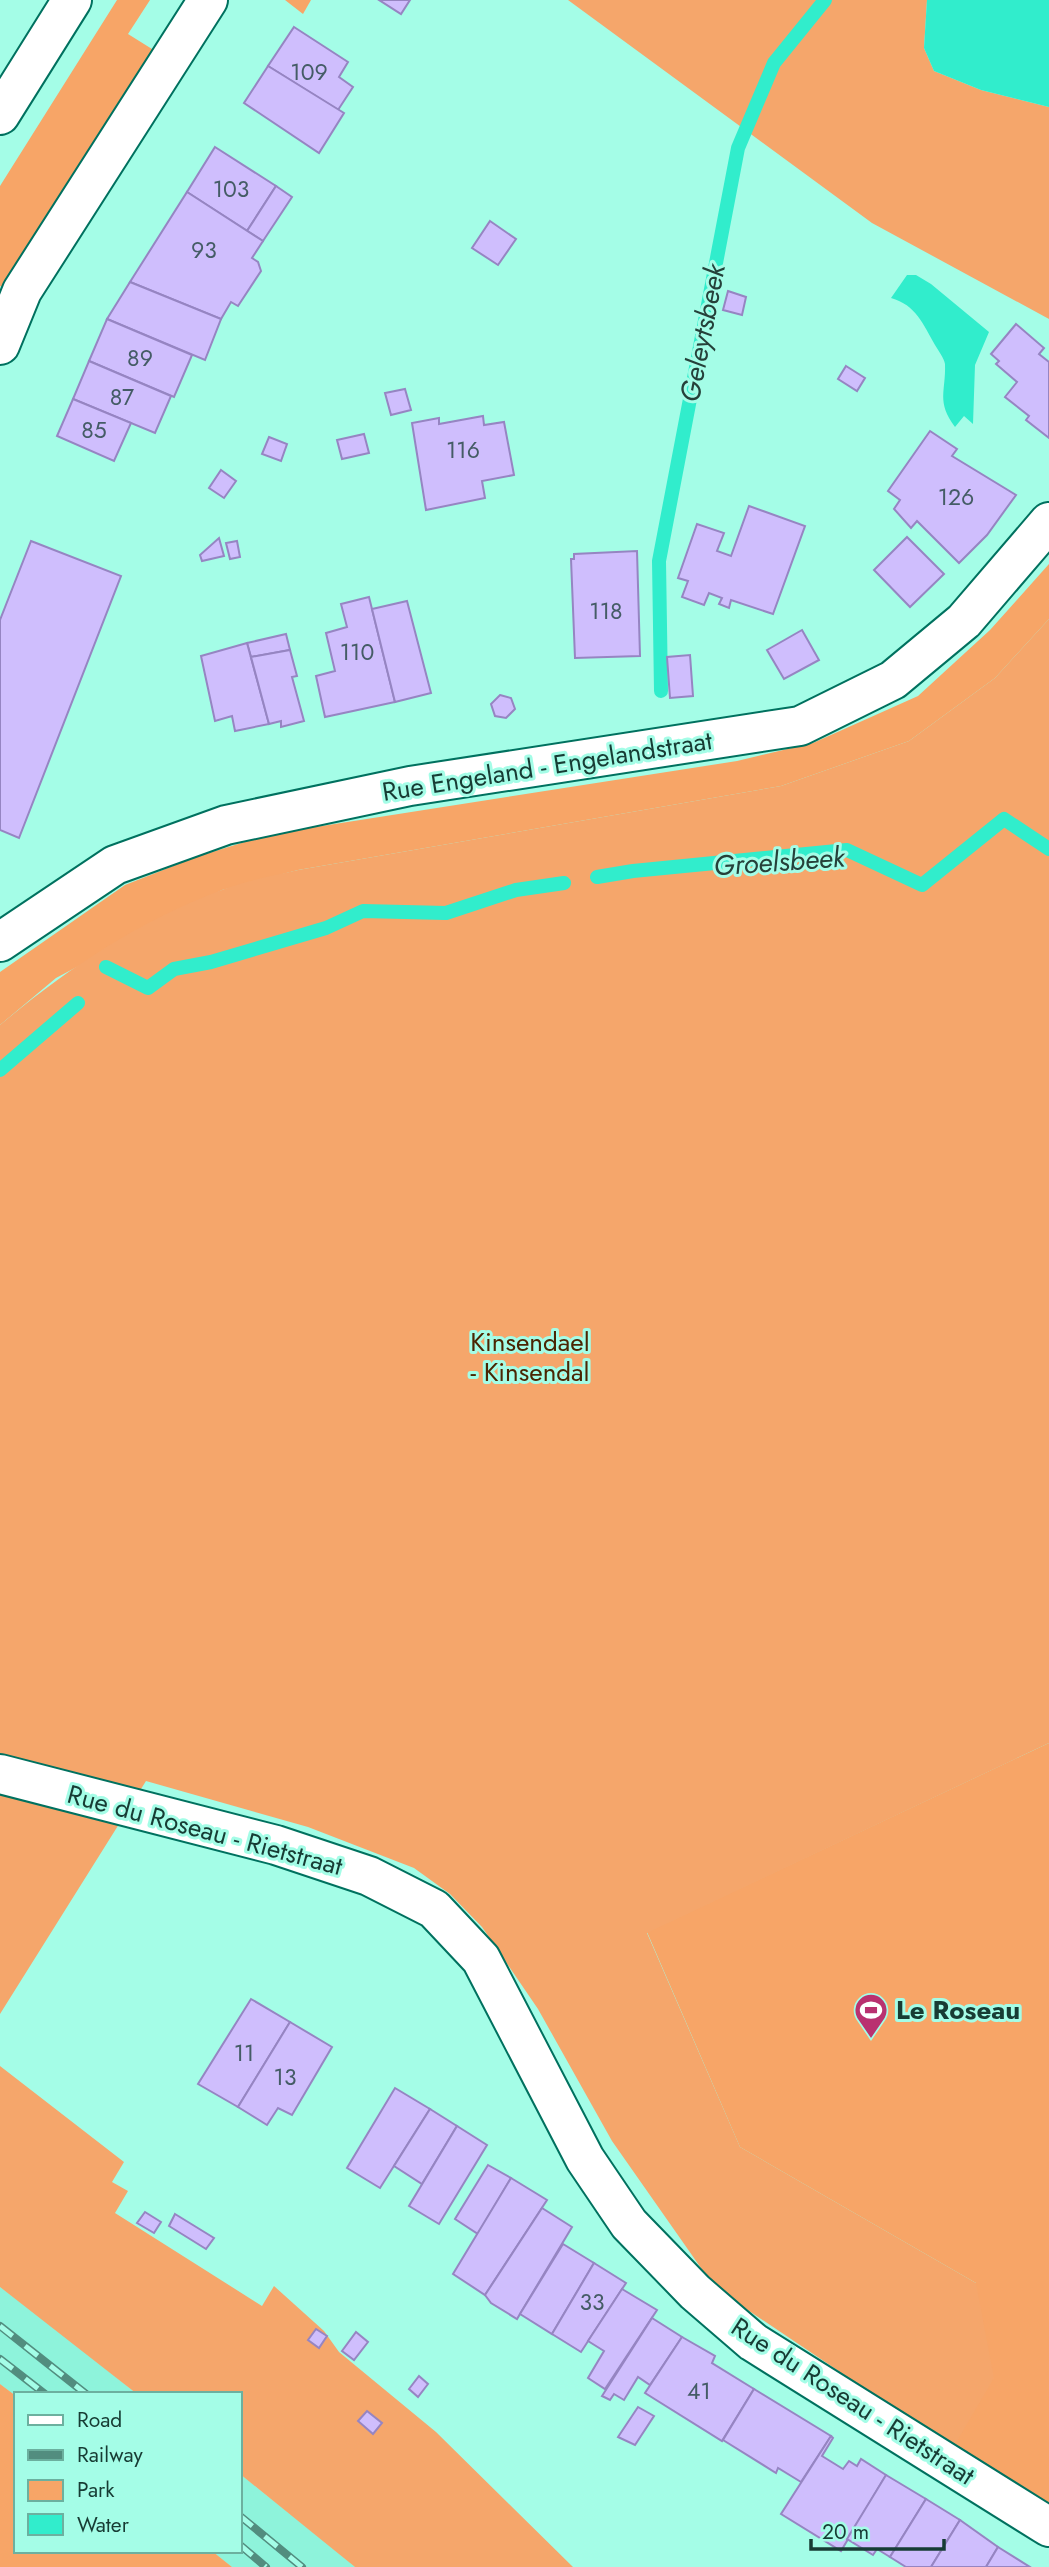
<svg xmlns="http://www.w3.org/2000/svg" width="1049" height="2567" font-family="Jost,sans-serif">
  <style>
    .built { fill: #8ef3db }
    .green { fill: #f7a567 }
    .forest { fill: #f5a66b }
    .water { fill: #31edcc }
    .lines { fill: none; stroke-linecap: round; stroke-linejoin: round }
    .stream { stroke: #31edcc; stroke-width: 14 }
    .building { fill: #cfbefd; stroke: #9685c2; stroke-width: 2 }
    .minor-casing { stroke: #00715f; stroke-width: 42 }
    .secondary-casing { stroke: #00715f; stroke-width: 42 }
    .minor { stroke: #fff; stroke-width: 38 }
    .secondary { stroke: #fff; stroke-width: 38 }
    .rail-casing { stroke: #528d7f; stroke-width: 8 }
    .rail { stroke: #a4fde7; stroke-width: 5; stroke-dasharray: 16; stroke-linecap: butt }
    .labels { text-anchor: middle; stroke-width: 6; stroke-linejoin: round; paint-order: stroke }
    .number-label { font-size: 23px; fill: #455c66 }
    .street-label { font-size: 26px; fill: #173c34; stroke: #a4fde7 }
    .park-label { font-size: 26px; fill: #4a2503; stroke: #a4fde7 }
    .poi-label { font-size: 26px; font-weight: bold; fill: #173c34; stroke: #a4fde7; text-anchor: start }
    .water-label { font-size: 28px; font-style: italic; fill: #25413a; stroke: #a4fde7 }
  </style>
  <rect width="100%" height="100%" fill="#a4fde7"/>
  <g class="built">
    <polygon points="0,2287 44,2320 137,2394 16,2394 16,2396 0,2384"/>
    <polygon points="240,2474 325,2542 355,2567 232,2567 212,2551 240,2551"/>
  </g>
  <g class="green">
    <polygon points="117,0 150,0 128,34 160,54 13,293 0,286 0,186"/>
    <polygon points="285,0 311,0 303,14"/>
    <polygon points="1049,564 1049,619 995,678 909,741 781,786 298,870 222,890 56,978 0,1025 0,972 125,885 196,857 271,834 737,761 813,743 918,696 990,630"/>
    <polygon points="1049,1743 1049,2507 953,2448 976,2283 740,2147 647,1932"/>
    <polygon points="0,2384 16,2396 16,2551 212,2551 232,2567 0,2567"/>
  </g>
  <g class="forest">
    <polygon points="568,0 927,0 924,48 934,71 981,90 1049,107 1049,319 872,223"/>
    <path d="M1049,619V1743L647,1933L740,2147L976,2283L994,2378L953,2448L715,2288L612,2141L538,2009L482,1927L450,1894L414,1868L308,1827L146,1781L0,2014V1025C67,969 137,922 219,891C244,881 272,876 298,870L781,786L909,741L995,678Z"/>
    <polygon points="0,2066 124,2162 112,2182 128,2191 115,2213 262,2306 274,2286 324,2331 339,2352 436,2432 573,2567 355,2567 240,2474 240,2394 137,2394 0,2287"/>
  </g>
  <g class="water">
    <polygon points="927,0 1049,0 1049,107 981,90 934,71 924,48"/>
    <path d="M907,275H916L931,284L989,332L975,365L973,424L964,416L955,427C936,401 946,392 945,364C944,358 938,350 935,345C923,324 916,305 891,298Z"/>
  </g>
  <g class="lines">
    <g class="stream">
      <polyline points="661,691 659,561 738,148 774,63 825,0"/>
      <polyline points="597,877 633,871 847,850 922,885 1004,819 1049,849"/>
      <polyline points="106,967 148,988 174,969 211,962 326,928 363,911 446,913 516,890 564,883"/>
      <polyline points="0,1070 78,1003"/>
    </g>
  </g>
  <g class="building">
    <polygon points="379,0 410,0 401,14"/>
    <polygon points="294,27 348,62 339,77 353,87 338,110 268,66"/>
    <polygon points="268,66 344,113 319,153 244,103"/>
    <polygon points="215,147 276,186 247,231 187,192"/>
    <polygon points="276,186 292,197 263,241 247,231"/>
    <polygon points="187,192 263,241 252,258 258,262 261,271 238,306 231,302 221,319 130,282"/>
    <polygon points="490,221 516,239 498,265 472,248"/>
    <polygon points="130,282 221,319 205,360 107,319"/>
    <polygon points="728,291 746,297 742,315 723,310"/>
    <polygon points="107,319 192,355 174,397 89,361"/>
    <polygon points="1016,324 1044,348 1039,354 1049,362 1049,438 1026,420 1029,416 1005,397 1017,382 996,364 999,361 991,354"/>
    <polygon points="89,361 171,396 155,433 73,399"/>
    <polygon points="846,366 865,378 857,391 838,379"/>
    <polygon points="405,389 411,410 391,415 385,393"/>
    <polygon points="73,399 131,423 114,461 57,436"/>
    <polygon points="483,416 484,425 504,422 514,475 482,481 485,498 426,510 412,423 439,418 439,424"/>
    <polygon points="930,431 957,449 952,456 1016,495 987,535 959,563 917,521 911,528 894,509 900,500 888,491"/>
    <polygon points="364,434 369,453 342,459 337,440"/>
    <polygon points="269,437 287,444 281,461 262,454"/>
    <polygon points="221,470 236,481 224,498 209,488"/>
    <polygon points="749,506 805,526 773,614 731,600 729,608 719,604 722,598 709,593 704,605 682,597 688,581 678,578 697,524 724,533 717,551 731,556"/>
    <polygon points="907,537 944,574 910,607 874,570"/>
    <polygon points="219,538 224,556 202,561 200,555"/>
    <polygon points="31,541 121,576 19,838 0,830 0,620"/>
    <polygon points="237,541 240,557 230,559 226,543"/>
    <polygon points="637,551 640,656 575,658 571,559 574,559 574,554"/>
    <polygon points="369,597 395,702 325,717 316,676 335,671 326,633 347,627 341,604"/>
    <polygon points="407,601 431,693 395,702 372,609"/>
    <polygon points="802,630 819,660 784,679 767,650"/>
    <polygon points="286,634 290,650 251,657 247,643"/>
    <polygon points="247,643 269,724 235,731 232,716 215,721 201,656"/>
    <polygon points="290,650 297,676 292,677 304,721 281,727 281,721 269,724 251,657"/>
    <polygon points="690,655 693,696 670,698 667,657"/>
    <polygon points="500,695 511,698 515,709 506,718 495,716 491,704"/>
    <polygon points="251,1999 290,2022 238,2107 198,2084"/>
    <polygon points="290,2022 332,2047 292,2115 278,2108 267,2125 238,2107"/>
    <polygon points="395,2088 430,2109 380,2188 347,2168"/>
    <polygon points="430,2109 457,2126 422,2184 394,2166"/>
    <polygon points="457,2126 487,2145 439,2224 409,2206"/>
    <polygon points="488,2165 511,2178 478,2234 455,2219"/>
    <polygon points="511,2178 547,2200 485,2295 453,2274"/>
    <polygon points="542,2208 572,2227 517,2319 491,2303 485,2295"/>
    <polygon points="145,2212 161,2222 154,2233 137,2223"/>
    <polygon points="175,2214 214,2238 206,2249 169,2226"/>
    <polygon points="563,2244 594,2263 552,2334 520,2314"/>
    <polygon points="594,2263 626,2283 581,2352 552,2334"/>
    <polygon points="622,2289 657,2310 605,2389 588,2378 604,2351 588,2341"/>
    <polygon points="652,2318 682,2337 650,2385 638,2377 624,2400 614,2394 610,2400 602,2396"/>
    <polygon points="316,2329 327,2336 319,2348 308,2340"/>
    <polygon points="356,2332 368,2342 354,2360 342,2351"/>
    <polygon points="682,2337 715,2356 712,2363 754,2389 722,2441 645,2393"/>
    <polygon points="419,2376 428,2384 418,2397 409,2389"/>
    <polygon points="754,2389 831,2436 801,2482 778,2468 776,2473 723,2440"/>
    <polygon points="638,2407 654,2416 635,2445 618,2437"/>
    <polygon points="367,2411 382,2423 373,2434 358,2421"/>
    <polygon points="831,2436 833,2438 822,2456 843,2469 849,2461 857,2466 861,2459 886,2475 841,2551 781,2514"/>
    <polygon points="886,2475 926,2499 890,2557 877,2549 873,2555 847,2539"/>
    <polygon points="926,2499 960,2520 931,2567 906,2567 890,2557"/>
    <polygon points="960,2520 998,2547 986,2567 931,2567"/>
    <polygon points="998,2547 1030,2567 986,2567"/>
  </g>
  <g class="lines">
    <defs>
      <g id="minor">
        <polyline points="0,345 22,291 208,0"/>
        <polyline points="0,942 115,865 226,825 410,786 800,726 893,680 964,621 1049,522"/>
        <polyline points="0,1774 276,1845 369,1876 434,1909 481,1959 585,2159 629,2224 695,2292 753,2342 1049,2527"/>
      </g>
      <polyline id="secondary" points="0,115 72,0"/>
    </defs>
    <use href="#minor" class="minor-casing"/>
    <use href="#secondary" class="secondary-casing"/>
    <use href="#minor" class="minor"/>
    <use href="#secondary" class="secondary"/>
    <defs>
      <g id="rail">
        <polyline points="0,2326 86,2394"/>
        <polyline points="0,2359 45,2394"/>
        <polyline points="240,2516 302,2567"/>
        <polyline points="240,2545 266,2567"/>
      </g>
    </defs>
    <use href="#rail" class="rail-casing"/>
    <use href="#rail" class="rail"/>
  </g>
  <defs>
    <symbol id="stadium-pin" viewBox="-11 -11 22 30"><path d="M0 17L-7.5 6A9.5 9.5 0 1 1 7.5 6Z" fill="#b93170" stroke="#a4fde7"/><path d="M0-5a6.5 5 0 1 0 0 10a6.5 5 0 1 0 0-10ZM-3.5-1.8h7v3.6h-7Z" fill="#fff"/></symbol>
  </defs>
  <g fill-rule="evenodd">
    <use href="#stadium-pin" x="852" y="1991" width="38" height="52"/>
  </g>
  <g class="labels">
    <g class="number-label">
      <text x="309" y="80">109</text>
      <text x="231" y="197">103</text>
      <text x="204" y="258">93</text>
      <text x="140" y="366">89</text>
      <text x="122" y="405">87</text>
      <text x="94" y="438">85</text>
      <text x="463" y="458">116</text>
      <text x="956" y="505">126</text>
      <text x="606" y="619">118</text>
      <text x="357" y="660">110</text>
      <text x="244" y="2061">11</text>
      <text x="285" y="2085">13</text>
      <text x="592" y="2310">33</text>
      <text x="699" y="2399">41</text>
    </g>
    <g class="street-label">
      <text transform="translate(547 766) rotate(-9)" y="9">Rue Engeland - Engelandstraat</text>
      <text transform="translate(205 1830) rotate(15)" y="9">Rue du Roseau - Rietstraat</text>
      <text transform="translate(853 2401) rotate(33)" y="9">Rue du Roseau - Rietstraat</text>
    </g>
    <g class="park-label">
      <text x="530" y="1351">Kinsendael<tspan x="530" dy="30">- Kinsendal</tspan></text>
    </g>
    <g class="poi-label">
      <text x="896" y="2019">Le Roseau</text>
    </g>
    <g class="water-label">
      <text transform="translate(702 333) rotate(-79)" y="10">Geleytsbeek</text>
      <text transform="translate(779 861) rotate(-4)" y="10">Groelsbeek</text>
    </g>
  </g>
  <rect x="14" y="2392" width="228" height="161" fill="#a4fde7" stroke="#6cb09f" stroke-width="2"/>
  <rect x="28" y="2415" width="35" height="10" fill="#ffffff" stroke="#6cb09f" stroke-width="2"/>
  <text x="77" y="2427" font-size="21" fill="#173c34">Road</text>
  <rect x="28" y="2450" width="35" height="10" fill="#528d7f" stroke="#6cb09f" stroke-width="2"/>
  <text x="77" y="2462" font-size="21" fill="#173c34">Railway</text>
  <rect x="28" y="2480" width="35" height="21" fill="#f7a567" stroke="#6cb09f" stroke-width="2"/>
  <text x="77" y="2497" font-size="21" fill="#173c34">Park</text>
  <rect x="28" y="2514" width="35" height="21" fill="#31edcc" stroke="#6cb09f" stroke-width="2"/>
  <text x="77" y="2532" font-size="21" fill="#173c34">Water</text>
  <path d="M811 2539v10h133v-10" fill="none" stroke="#173c34" stroke-width="3.5"/>
  <text x="822" y="2539" font-size="21" fill="#173c34" stroke="#a4fde7" stroke-width="5" paint-order="stroke">20 m</text>
</svg>
